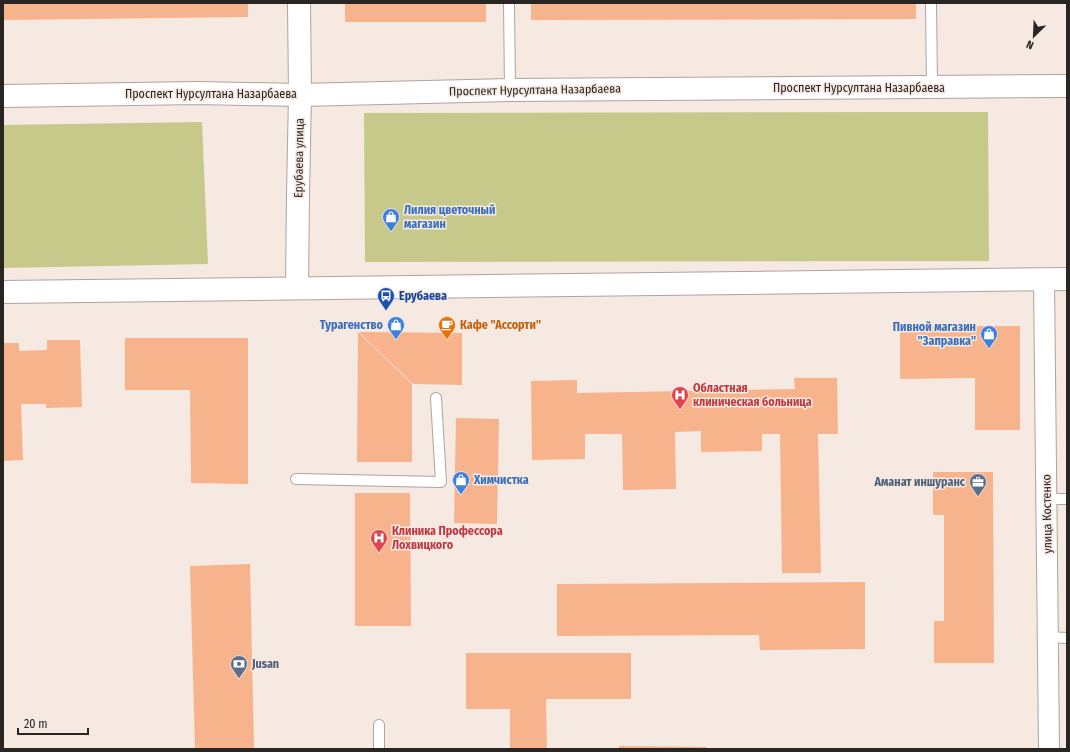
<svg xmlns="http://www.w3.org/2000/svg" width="1070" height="752" font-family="'Fira Sans Condensed',sans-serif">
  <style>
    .green { fill: #c6c98a }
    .building { fill: #f7b48c }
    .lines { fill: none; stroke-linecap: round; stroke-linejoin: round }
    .lane-casing { stroke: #afa49d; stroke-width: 12 }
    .street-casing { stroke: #afa49d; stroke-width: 22 }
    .secondary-casing { stroke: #afa49d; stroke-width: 24 }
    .lane { stroke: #fff; stroke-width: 10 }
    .street { stroke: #fff; stroke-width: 20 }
    .secondary { stroke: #fff; stroke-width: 22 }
    .labels { text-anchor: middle; stroke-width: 3; stroke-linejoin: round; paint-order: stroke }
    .street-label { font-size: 12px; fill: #292523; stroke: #f5e9e2 }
    .shop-label { font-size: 12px; font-weight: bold; fill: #366cbe; stroke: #f5e9e2; text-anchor: start }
    .transit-label { font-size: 12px; font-weight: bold; fill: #164399; stroke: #f5e9e2; text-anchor: start }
    .food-label { font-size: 12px; font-weight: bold; fill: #c56008; stroke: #f5e9e2; text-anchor: start }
    .health-label { font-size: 12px; font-weight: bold; fill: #be3a42; stroke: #f5e9e2; text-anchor: start }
    .service-label { font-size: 12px; font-weight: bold; fill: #4e5e75; stroke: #f5e9e2; text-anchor: end }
  </style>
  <rect width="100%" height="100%" fill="#f5e9e2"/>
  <g class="green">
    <polygon points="988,112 989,261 365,262 364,113"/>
    <polygon points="202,122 208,264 3,268 3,125"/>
  </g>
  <g class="building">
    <polygon points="3,3 248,3 248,17 3,20"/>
    <rect x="345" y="3" width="141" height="19"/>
    <polygon points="531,3 916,3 916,19 531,20"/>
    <polygon points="900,326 1020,326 1020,430 975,430 975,378 900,379"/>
    <polygon points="358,332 412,384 412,462 357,462"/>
    <polygon points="359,332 462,333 462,385 413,384"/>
    <polygon points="125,338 248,338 248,484 191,483 190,390 125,390"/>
    <polygon points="47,340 80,340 82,407 46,408 46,404 21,404 23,460 3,461 3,343 19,343 19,351 47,350"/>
    <polygon points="794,378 837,378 838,434 818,434 821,573 782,573 780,434 762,434 762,451 701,452 701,431 675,432 676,489 623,490 622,434 585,434 585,459 532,460 531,381 577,380 577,393 795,389"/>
    <polygon points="456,418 499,419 497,524 454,523"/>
    <polygon points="933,472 993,472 994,663 934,663 934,621 944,621 944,515 933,515"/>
    <polygon points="355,493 410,493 411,626 355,626"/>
    <polygon points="250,564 254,749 195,749 190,566"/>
    <polygon points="865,582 865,649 760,650 759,635 557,636 557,584"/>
    <polygon points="466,653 631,653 631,699 546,699 547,749 510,749 510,709 466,709"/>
    <polygon points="619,746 707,747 707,749 619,749"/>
  </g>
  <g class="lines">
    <defs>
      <g id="lane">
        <polyline points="509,3 510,90"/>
        <polyline points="931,3 932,87"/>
        <polyline points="296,479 441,482 436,398"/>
        <polyline points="1047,499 1067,499"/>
        <polyline points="1048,637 1067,638"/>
        <polyline points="379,749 379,725"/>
      </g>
      <polyline id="street" points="1044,280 1049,749"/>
      <g id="secondary">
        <polyline points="3,96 198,93 300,95 510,90 1067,86"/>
        <polyline points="297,288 298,194 300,95 299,3"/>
        <polyline points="3,292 1067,279"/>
      </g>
    </defs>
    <use href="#lane" class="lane-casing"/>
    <use href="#street" class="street-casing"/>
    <use href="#secondary" class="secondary-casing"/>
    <use href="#lane" class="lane"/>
    <use href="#street" class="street"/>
    <use href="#secondary" class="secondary"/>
  </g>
  <defs>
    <symbol id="shop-pin" viewBox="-11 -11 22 30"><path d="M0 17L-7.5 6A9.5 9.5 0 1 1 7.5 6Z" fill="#3f7fe0" stroke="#f5e9e2"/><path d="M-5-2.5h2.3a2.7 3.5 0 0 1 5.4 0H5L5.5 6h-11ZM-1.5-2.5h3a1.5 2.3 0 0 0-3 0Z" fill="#fff"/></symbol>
    <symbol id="bus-pin" viewBox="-11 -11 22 30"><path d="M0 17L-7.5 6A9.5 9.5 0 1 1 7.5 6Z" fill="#1a4fb4" stroke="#f5e9e2"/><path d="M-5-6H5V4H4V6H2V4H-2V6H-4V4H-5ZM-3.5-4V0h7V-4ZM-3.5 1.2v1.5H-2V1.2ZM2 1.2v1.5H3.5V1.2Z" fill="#fff"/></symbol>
    <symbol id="cafe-pin" viewBox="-11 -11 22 30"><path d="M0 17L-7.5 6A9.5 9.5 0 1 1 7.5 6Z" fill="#e8710a" stroke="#f5e9e2"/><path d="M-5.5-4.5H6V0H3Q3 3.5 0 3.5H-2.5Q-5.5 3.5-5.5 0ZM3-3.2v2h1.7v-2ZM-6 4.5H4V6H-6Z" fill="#fff"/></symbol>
    <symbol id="hospital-pin" viewBox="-11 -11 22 30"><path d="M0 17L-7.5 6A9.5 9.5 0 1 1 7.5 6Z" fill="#e0444e" stroke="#f5e9e2"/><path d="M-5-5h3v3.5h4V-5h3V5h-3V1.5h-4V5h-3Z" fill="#fff"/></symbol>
    <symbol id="office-pin" viewBox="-11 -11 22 30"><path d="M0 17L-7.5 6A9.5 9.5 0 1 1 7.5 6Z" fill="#5c6f8a" stroke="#f5e9e2"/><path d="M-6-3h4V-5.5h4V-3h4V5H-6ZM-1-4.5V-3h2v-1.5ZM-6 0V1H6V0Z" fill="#fff"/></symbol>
    <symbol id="bank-pin" viewBox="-11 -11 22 30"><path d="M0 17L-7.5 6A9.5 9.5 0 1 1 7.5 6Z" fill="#5c6f8a" stroke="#f5e9e2"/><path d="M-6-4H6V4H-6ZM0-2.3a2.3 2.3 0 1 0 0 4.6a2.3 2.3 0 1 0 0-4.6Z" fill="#fff"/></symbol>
  </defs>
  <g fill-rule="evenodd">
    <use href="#shop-pin" x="381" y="207" width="20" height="27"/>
    <use href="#bus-pin" x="376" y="286" width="20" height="27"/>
    <use href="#shop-pin" x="386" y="315" width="20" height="27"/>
    <use href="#cafe-pin" x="437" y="315" width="20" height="27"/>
    <use href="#shop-pin" x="979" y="324" width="20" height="27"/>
    <use href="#hospital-pin" x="670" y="385" width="20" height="27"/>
    <use href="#shop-pin" x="451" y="470" width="20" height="27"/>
    <use href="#office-pin" x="968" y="472" width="20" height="27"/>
    <use href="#hospital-pin" x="369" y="528" width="20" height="27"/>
    <use href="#bank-pin" x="229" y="654" width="20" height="27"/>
  </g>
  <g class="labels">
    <g class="street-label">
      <text x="859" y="92">Проспект Нурсултана Назарбаева</text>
      <text transform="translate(535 90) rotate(-1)" y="4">Проспект Нурсултана Назарбаева</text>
      <text x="211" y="98">Проспект Нурсултана Назарбаева</text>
      <text transform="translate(299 158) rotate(-89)" y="4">Ерубаева улица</text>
      <text transform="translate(1047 514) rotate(-91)" y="4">улица Костенко</text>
    </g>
    <g class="shop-label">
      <text x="404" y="214">Лилия цветочный<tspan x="404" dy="14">магазин</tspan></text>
      <text x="383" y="329" text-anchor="end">Турагенство</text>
      <text x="976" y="331" text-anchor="end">Пивной магазин<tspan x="976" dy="14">"Заправка"</tspan></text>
      <text x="474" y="484">Химчистка</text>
    </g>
    <g class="transit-label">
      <text x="399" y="300">Ерубаева</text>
    </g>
    <g class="food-label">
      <text x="460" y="329">Кафе "Ассорти"</text>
    </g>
    <g class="health-label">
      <text x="693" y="392">Областная<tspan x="693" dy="14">клиническая больница</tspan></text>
      <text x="392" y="535">Клиника Профессора<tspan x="392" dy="14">Лохвицкого</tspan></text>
    </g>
    <g class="service-label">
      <text x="965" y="486">Аманат иншуранс</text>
      <text x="252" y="668" text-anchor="start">Jusan</text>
    </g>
  </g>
  <rect width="1070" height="752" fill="none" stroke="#292523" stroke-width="8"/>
  <g transform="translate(1034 36) rotate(204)" stroke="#f5e9e2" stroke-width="3" paint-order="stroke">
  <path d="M0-3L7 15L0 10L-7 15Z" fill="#292523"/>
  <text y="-6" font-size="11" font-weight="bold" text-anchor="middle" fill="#292523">N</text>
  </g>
  <path d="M18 728v6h70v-6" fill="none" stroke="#292523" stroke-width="2"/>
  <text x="24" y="728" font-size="12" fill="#292523" stroke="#f5e9e2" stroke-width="3" paint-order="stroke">20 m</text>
</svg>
